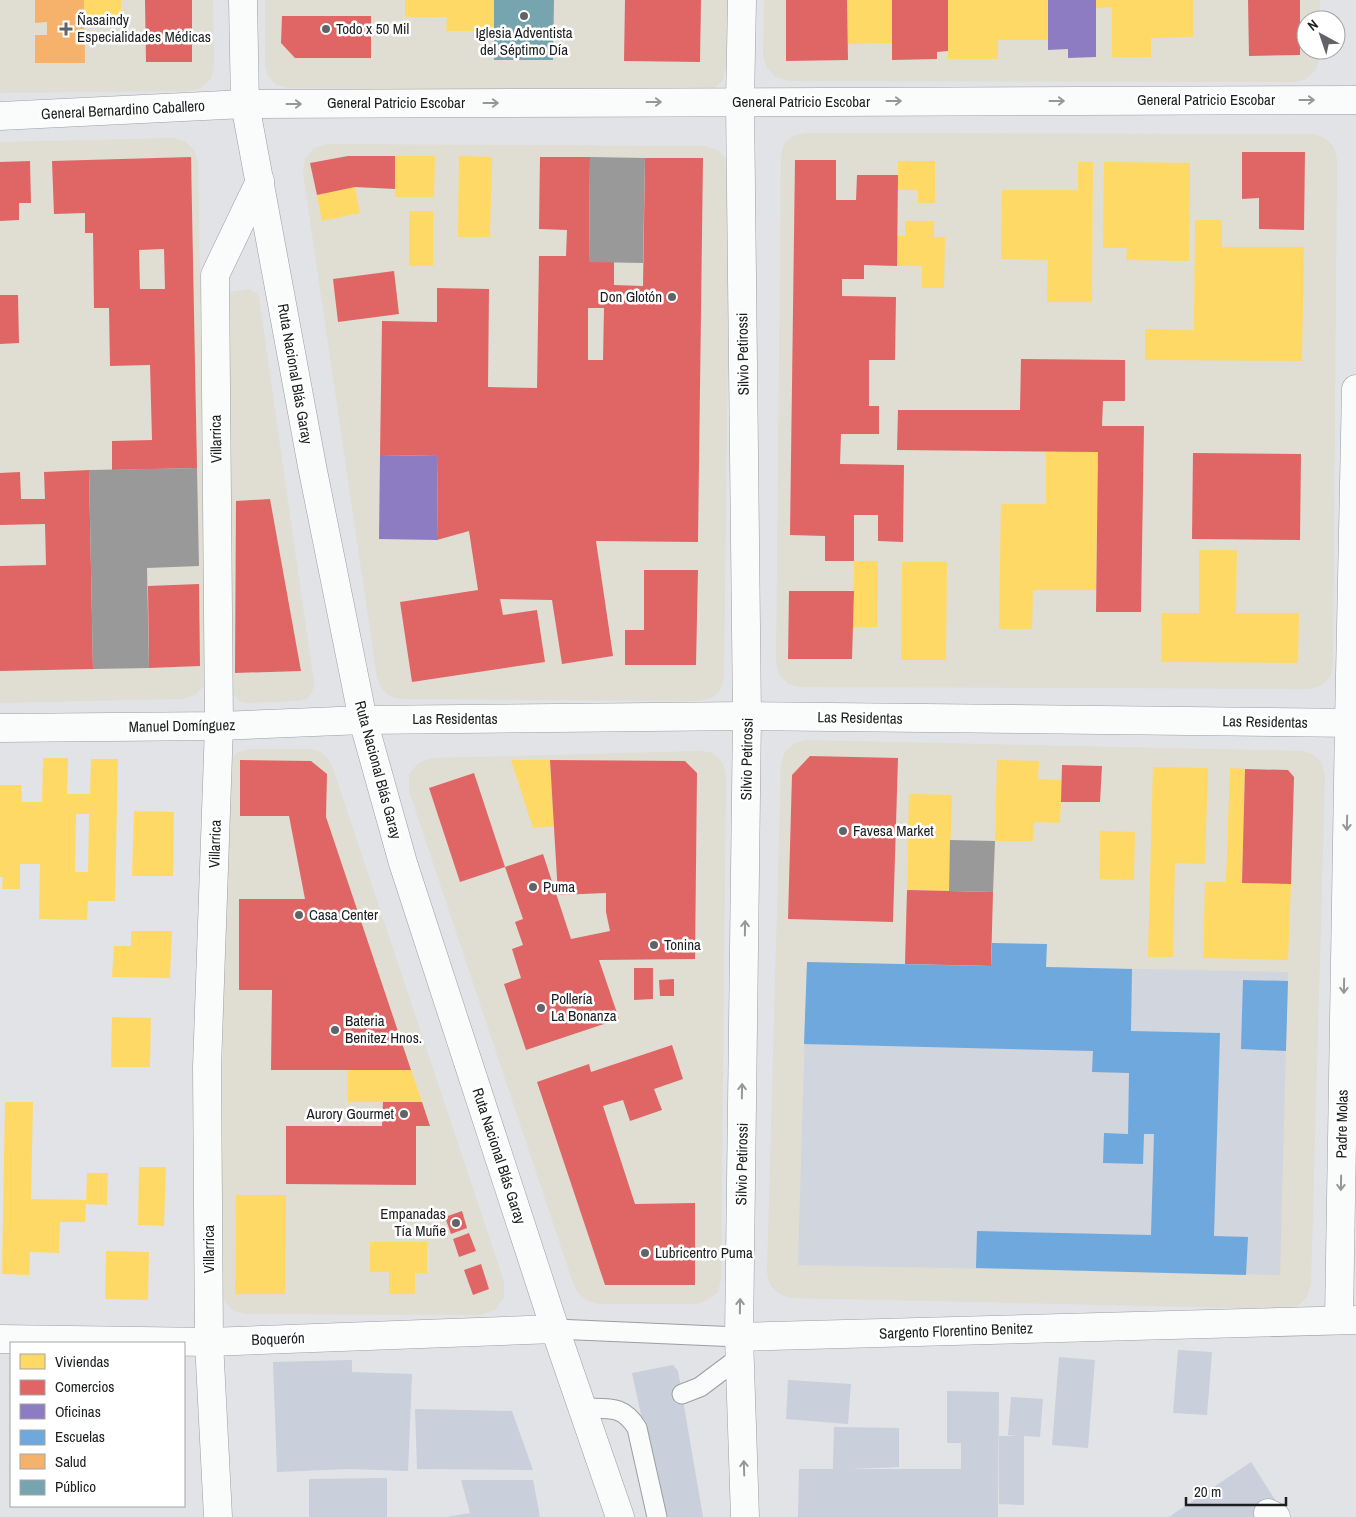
<svg xmlns="http://www.w3.org/2000/svg" width="1356" height="1517" font-family="'Archivo Narrow',sans-serif">
  <style>
    .commercial { fill: #e0ddd3 }
    .built { fill: #d1d5de }
    .homes { fill: #ffd966; fill-rule: evenodd }
    .shops { fill: #e06666; fill-rule: evenodd }
    .offices { fill: #8e7cc3 }
    .schools { fill: #6fa8dc }
    .health { fill: #f6b26b }
    .public { fill: #76a5af }
    .industry { fill: #999 }
    .building { fill: #c9cfdb }
    .lines { fill: none; stroke-linecap: round; stroke-linejoin: round }
    .service-casing { stroke: #9c9ea0; stroke-width: 21 }
    .pedestrian-casing { stroke: #9c9ea0; stroke-width: 29 }
    .minor-casing { stroke: #9c9ea0; stroke-width: 29 }
    .tertiary-casing { stroke: #9c9ea0; stroke-width: 29 }
    .trunk-casing { stroke: #9c9ea0; stroke-width: 29 }
    .service { stroke: #fafbfb; stroke-width: 19 }
    .pedestrian { stroke: #fafbfb; stroke-width: 28 }
    .minor { stroke: #fafbfb; stroke-width: 28 }
    .tertiary { stroke: #fafbfb; stroke-width: 28 }
    .trunk { stroke: #fafbfb; stroke-width: 28 }
    .oneway { stroke: #969898 }
    .poi-dot { fill: #616366; stroke: #fff; stroke-width: 2 }
    .labels { text-anchor: middle; stroke-width: 5; stroke-linejoin: round; paint-order: stroke }
    .poi-label { font-size: 15px; fill: #1c1e20; stroke: #fff; text-anchor: start }
    .street-label { font-size: 15px; fill: #1c1e20; stroke: #fff }
  </style>
  <rect width="100%" height="100%" fill="#e1e3e7"/>
  <g class="commercial">
    <polygon points="0,0 213,0 214,66 211,79 201,88 189,91 0,93"/>
    <polygon points="265,0 728,0 726,68 723,80 714,89 701,93 289,88 276,85 268,76 265,63"/>
    <polygon points="764,0 1320,0 1319,20 1306,20 1306,50 1319,50 1319,58 1316,70 1306,79 1294,82 788,81 776,77 767,68 763,56"/>
    <polygon points="806,133 1313,134 1325,138 1334,147 1337,159 1333,664 1330,677 1321,686 1308,689 801,687 788,684 779,675 776,663 781,157 784,144 793,136"/>
    <polygon points="172,138 185,141 194,150 198,162 207,673 204,686 195,695 183,699 0,703 0,142"/>
    <polygon points="328,144 706,146 718,150 727,159 730,171 724,677 721,689 712,698 699,701 402,699 391,697 382,689 377,678 303,173 305,159 314,148"/>
    <polygon points="249,289 257,293 259,298 314,684 312,692 307,699 299,701 246,703 239,701 233,695 231,688 229,292"/>
    <polygon points="807,740 1301,751 1314,754 1322,764 1325,776 1311,1284 1307,1297 1298,1306 1285,1309 791,1298 779,1294 770,1285 767,1273 781,764 785,752 794,743"/>
    <polygon points="250,749 309,749 319,751 327,757 332,766 504,1282 504,1297 495,1310 480,1315 246,1314 234,1311 225,1302 221,1290 225,774 228,762 238,752"/>
    <polygon points="701,751 713,753 723,763 726,775 721,1279 718,1292 708,1300 696,1304 598,1304 588,1301 580,1295 574,1286 409,791 409,775 418,763 432,758"/>
  </g>
  <polygon class="built" points="807,962 1288,972 1280,1275 798,1265"/>
  <g class="homes">
    <polygon points="84,0 121,0 121,21 85,22"/>
    <polygon points="405,0 494,0 494,31 446,31 447,17 405,17"/>
    <polygon points="847,0 892,0 892,43 848,44"/>
    <polygon points="948,0 1048,0 1048,40 998,40 998,59 948,59"/>
    <polygon points="1096,0 1193,0 1193,37 1151,38 1151,57 1112,57 1112,7 1096,8"/>
    <polygon points="395,156 435,156 434,197 395,197"/>
    <polygon points="459,156 492,157 490,237 458,237"/>
    <polygon points="898,161 935,161 935,203 918,203 918,190 898,190"/>
    <polygon points="1078,162 1093,162 1092,302 1047,302 1048,260 1001,259 1002,190 1078,190"/>
    <polygon points="1104,162 1190,163 1189,261 1126,260 1127,248 1103,248"/>
    <polygon points="355,187 360,213 322,221 317,195"/>
    <rect x="409" y="211" width="24" height="55"/>
    <polygon points="1195,220 1222,220 1222,247 1304,247 1302,361 1145,360 1145,329 1194,330"/>
    <polygon points="905,221 934,221 934,237 945,237 944,288 922,288 922,266 897,266 897,236 905,236"/>
    <polygon points="1046,452 1098,452 1096,590 1033,590 1032,629 999,629 1001,504 1046,504"/>
    <polygon points="1199,550 1237,550 1236,613 1299,613 1298,663 1161,662 1162,613 1199,613"/>
    <polygon points="854,561 878,561 877,627 853,627"/>
    <polygon points="902,562 947,562 946,660 901,660"/>
    <path d="M43,758H68L67,794H90L91,759H118L115,901H88L87,920L39,919L40,864H20V889H2L3,877H0V785H21L22,802H42ZM76,814H89L88,872H75Z"/>
    <polygon points="511,760 550,760 554,826 533,828"/>
    <polygon points="997,760 1039,761 1038,779 1062,780 1060,823 1034,822 1033,841 995,841"/>
    <polygon points="1153,767 1208,768 1205,864 1175,863 1173,957 1148,957"/>
    <polygon points="1230,768 1245,769 1242,883 1291,884 1288,960 1203,958 1205,882 1226,882"/>
    <polygon points="909,794 952,795 949,891 907,890"/>
    <polygon points="134,811 174,812 173,876 132,876"/>
    <polygon points="1100,831 1135,832 1134,880 1099,879"/>
    <polygon points="131,931 172,931 170,978 112,977 114,946 131,946"/>
    <polygon points="112,1017 151,1018 150,1067 111,1067"/>
    <polygon points="348,1070 411,1070 422,1102 348,1102"/>
    <polygon points="5,1102 33,1102 31,1199 86,1200 87,1173 108,1173 107,1205 86,1204 85,1222 60,1222 59,1253 30,1252 29,1275 2,1274"/>
    <polygon points="139,1167 166,1167 164,1226 138,1225"/>
    <polygon points="236,1195 286,1195 285,1294 235,1294"/>
    <polygon points="370,1242 427,1242 427,1273 415,1273 415,1294 389,1294 389,1272 370,1272"/>
    <polygon points="106,1251 149,1252 148,1300 105,1299"/>
  </g>
  <g class="shops">
    <polygon points="145,0 192,0 192,62 146,62"/>
    <polygon points="625,0 701,0 700,62 624,61"/>
    <polygon points="786,0 847,0 848,60 786,61"/>
    <polygon points="892,0 948,0 948,51 937,52 937,59 892,60"/>
    <polygon points="1248,0 1300,0 1300,55 1249,56"/>
    <polygon points="282,16 371,16 371,58 295,58 281,43"/>
    <polygon points="1242,152 1305,152 1304,230 1259,229 1259,198 1242,199"/>
    <polygon points="348,156 395,156 395,189 355,187 317,195 310,163"/>
    <path d="M191,157L197,468L112,470V441L152,440L150,365L110,366L109,308H94L93,233H85V213L54,214L52,161ZM164,249L165,289H140L139,250Z"/>
    <path d="M540,157H590L589,262H614V285L643,286L645,158H703L698,542L596,541L613,656L562,664L552,600L500,599L503,615L537,610L545,662L412,682L400,602L478,590L469,531L437,540L438,455L380,456L382,321L437,322V288L489,289L488,387L537,388L539,256H566L567,230L539,229ZM588,308H604L603,360H588Z"/>
    <polygon points="795,160 836,160 836,200 856,200 857,175 898,175 897,266 864,265 864,279 842,279 842,296 896,297 895,360 869,360 869,406 879,406 879,434 841,434 840,464 904,465 903,542 878,541 878,515 854,515 854,561 825,561 825,536 790,535"/>
    <polygon points="30,161 31,203 19,203 19,220 0,221 0,162"/>
    <polygon points="394,271 399,314 338,322 333,279"/>
    <polygon points="0,295 18,295 19,343 0,344"/>
    <polygon points="1021,359 1125,360 1125,401 1103,401 1102,426 1144,426 1141,612 1096,612 1098,452 897,450 898,410 1020,410"/>
    <polygon points="1193,453 1301,454 1300,540 1192,539"/>
    <polygon points="89,470 93,669 0,671 0,566 46,565 45,524 0,525 0,473 20,472 21,499 45,499 44,472"/>
    <polygon points="270,499 301,671 235,673 236,501"/>
    <polygon points="644,570 698,570 696,665 625,665 625,630 644,630"/>
    <polygon points="199,584 200,666 149,668 148,586"/>
    <polygon points="789,591 854,591 852,659 788,659"/>
    <polygon points="810,756 898,758 893,922 788,919 792,775"/>
    <polygon points="240,760 311,761 327,774 326,817 411,1070 271,1070 272,990 239,990 239,899 305,899 289,816 240,816"/>
    <polygon points="550,760 685,761 697,773 695,959 599,960 619,1019 526,1050 504,984 521,978 512,949 523,945 515,922 523,919 505,867 543,854 571,939 610,931 606,912 606,893 558,895"/>
    <polygon points="1062,765 1102,766 1100,802 1061,802"/>
    <polygon points="1245,769 1288,770 1294,777 1291,884 1242,883"/>
    <polygon points="474,773 505,867 460,882 429,788"/>
    <polygon points="907,890 993,892 991,966 905,964"/>
    <polygon points="634,968 653,968 653,999 634,1000"/>
    <polygon points="674,979 674,996 660,996 659,980"/>
    <polygon points="672,1045 683,1079 654,1089 662,1110 630,1121 623,1100 603,1106 635,1204 695,1203 695,1285 605,1285 537,1082 589,1064 591,1072"/>
    <polygon points="383,1102 422,1102 430,1126 416,1126 416,1185 286,1184 286,1126 382,1126"/>
    <polygon points="462,1211 467,1228 451,1234 445,1217"/>
    <polygon points="469,1233 476,1251 459,1257 453,1239"/>
    <polygon points="481,1264 489,1289 473,1295 464,1270"/>
  </g>
  <g class="offices">
    <polygon points="1048,0 1096,0 1096,57 1068,58 1068,49 1048,50"/>
    <polygon points="438,455 437,540 379,539 380,456"/>
  </g>
  <g class="schools">
    <polygon points="992,943 1047,944 1046,967 1132,969 1131,1031 1220,1033 1214,1236 1248,1237 1246,1275 976,1268 977,1231 1151,1235 1154,1134 1144,1134 1143,1164 1103,1163 1104,1133 1128,1134 1129,1073 1092,1072 1093,1051 804,1044 807,962 991,966"/>
    <polygon points="1243,980 1288,981 1286,1051 1241,1049"/>
  </g>
  <polygon class="health" points="35,0 84,0 85,63 35,63 35,35 47,35 47,22 35,23"/>
  <polygon class="public" points="494,0 554,0 553,60 494,60"/>
  <g class="industry">
    <polygon points="590,157 645,158 643,263 589,262"/>
    <polygon points="197,468 199,566 147,568 149,668 93,669 89,470"/>
    <polygon points="950,840 995,841 993,892 949,891"/>
  </g>
  <g class="building">
    <polygon points="1178,1350 1212,1352 1207,1415 1173,1413"/>
    <polygon points="1059,1357 1095,1360 1088,1448 1052,1445"/>
    <polygon points="352,1360 352,1372 412,1374 408,1471 348,1469 277,1472 273,1362"/>
    <polygon points="673,1365 678,1371 703,1517 663,1517 632,1373"/>
    <polygon points="788,1380 851,1384 848,1424 786,1419"/>
    <polygon points="947,1391 999,1392 998,1517 798,1517 799,1469 833,1469 834,1427 899,1428 899,1467 850,1469 961,1469 961,1443 947,1443"/>
    <polygon points="1011,1397 1043,1399 1040,1437 1024,1436 1024,1505 999,1504 999,1436 1019,1436 1008,1435"/>
    <polygon points="415,1409 512,1411 533,1470 417,1469"/>
    <polygon points="1251,1462 1279,1506 1262,1517 1169,1517"/>
    <polygon points="387,1478 387,1517 309,1517 309,1479"/>
    <polygon points="461,1480 533,1480 540,1517 446,1517 470,1513"/>
  </g>
  <g class="lines">
    <defs>
      <g id="service">
        <polyline points="555,1329 739,1337"/>
        <polyline points="682,1394 700,1387 740,1357"/>
        <path d="M582,1408C608,1409 622,1404 637,1428L657,1517"/>
      </g>
      <polyline id="pedestrian" points="1268,1513 1276,1517"/>
      <g id="minor">
        <polyline points="742,0 740,102 747,716 739,1337 745,1517"/>
        <polyline points="0,728 219,726 363,720 747,716 1356,723"/>
        <polyline points="1339,1319 1349,723 1356,389"/>
        <polyline points="739,1337 1356,1320"/>
        <polyline points="0,1339 209,1342 555,1329"/>
        <polyline points="218,1517 209,1342 207,1067 219,726 215,275 260,181"/>
      </g>
      <polyline id="tertiary" points="0,116 245,104 1356,100"/>
      <polyline id="trunk" points="243,0 245,104 312,466 363,720 403,863 555,1329 620,1517"/>
    </defs>
    <use href="#service" class="service-casing"/>
    <use href="#pedestrian" class="pedestrian-casing"/>
    <use href="#minor" class="minor-casing"/>
    <use href="#tertiary" class="tertiary-casing"/>
    <use href="#trunk" class="trunk-casing"/>
    <use href="#service" class="service"/>
    <use href="#pedestrian" class="pedestrian"/>
    <use href="#minor" class="minor"/>
    <use href="#tertiary" class="tertiary"/>
    <use href="#trunk" class="trunk"/>
  </g>
  <defs><path id="oneway-shaft" d="M-6 0H5M1.5-3L5.5 0L1.5 3" fill="none" stroke-width="1.6" stroke-linecap="round" stroke-linejoin="round" transform="scale(1.25)"/></defs>
  <g class="oneway">
    <use href="#oneway-shaft" transform="translate(1307 100)"/>
    <use href="#oneway-shaft" transform="translate(894 101)"/>
    <use href="#oneway-shaft" transform="translate(1057 101)"/>
    <use href="#oneway-shaft" transform="translate(654 102)"/>
    <use href="#oneway-shaft" transform="translate(491 103)"/>
    <use href="#oneway-shaft" transform="translate(294 104)"/>
    <use href="#oneway-shaft" transform="translate(1347 823) rotate(91)"/>
    <use href="#oneway-shaft" transform="translate(745 928) rotate(-89)"/>
    <use href="#oneway-shaft" transform="translate(1344 986) rotate(91)"/>
    <use href="#oneway-shaft" transform="translate(742 1091) rotate(-89)"/>
    <use href="#oneway-shaft" transform="translate(1341 1183) rotate(91)"/>
    <use href="#oneway-shaft" transform="translate(740 1306) rotate(-89)"/>
    <use href="#oneway-shaft" transform="translate(744 1468) rotate(-92)"/>
  </g>
  <g class="poi-dot">
    <circle cx="524" cy="16" r="5"/>
    <path d="M63.5 21.5h5v5h5v5h-5v5h-5v-5h-5v-5h5z"/>
    <circle cx="326" cy="29" r="5"/>
    <circle cx="672" cy="297" r="5"/>
    <circle cx="843" cy="831" r="5"/>
    <circle cx="533" cy="887" r="5"/>
    <circle cx="299" cy="915" r="5"/>
    <circle cx="654" cy="945" r="5"/>
    <circle cx="541" cy="1008" r="5"/>
    <circle cx="335" cy="1030" r="5"/>
    <circle cx="404" cy="1114" r="5"/>
    <circle cx="456" cy="1223" r="5"/>
    <circle cx="645" cy="1253" r="5"/>
  </g>
  <g class="labels">
    <g class="poi-label">
      <text x="77" y="25">Ñasaindy<tspan x="77" dy="17">Especialidades Médicas</tspan></text>
      <text x="336" y="34">Todo x 50 Mil</text>
      <text x="524" y="38" text-anchor="middle">Iglesia Adventista<tspan x="524" dy="17">del Séptimo Día</tspan></text>
      <text x="662" y="302" text-anchor="end">Don Glotón</text>
      <text x="853" y="836">Favesa Market</text>
      <text x="543" y="892">Puma</text>
      <text x="309" y="920">Casa Center</text>
      <text x="664" y="950">Tonina</text>
      <text x="551" y="1004">Pollería<tspan x="551" dy="17">La Bonanza</tspan></text>
      <text x="345" y="1026">Bateria<tspan x="345" dy="17">Benitez Hnos.</tspan></text>
      <text x="394" y="1119" text-anchor="end">Aurory Gourmet</text>
      <text x="446" y="1219" text-anchor="end">Empanadas<tspan x="446" dy="17">Tía Muñe</tspan></text>
      <text x="655" y="1258">Lubricentro Puma</text>
    </g>
    <g class="street-label">
      <text x="1206" y="105">General Patricio Escobar</text>
      <text x="801" y="107">General Patricio Escobar</text>
      <text x="396" y="108">General Patricio Escobar</text>
      <text transform="translate(123 110) rotate(-3)" y="5">General Bernardino Caballero</text>
      <text transform="translate(743 354) rotate(-91)" y="5">Silvio Petirossi</text>
      <text transform="translate(295 374) rotate(80)" y="5">Ruta Nacional Blás Garay</text>
      <text transform="translate(216 439) rotate(-91)" y="5">Villarrica</text>
      <text transform="translate(860 718) rotate(1)" y="5">Las Residentas</text>
      <text x="455" y="724">Las Residentas</text>
      <text transform="translate(1265 722) rotate(1)" y="5">Las Residentas</text>
      <text transform="translate(182 726) rotate(-1)" y="5">Manuel Domínguez</text>
      <text transform="translate(747 759) rotate(-89)" y="5">Silvio Petirossi</text>
      <text transform="translate(378 770) rotate(75)" y="5">Ruta Nacional Blás Garay</text>
      <text transform="translate(215 844) rotate(-88)" y="5">Villarrica</text>
      <text transform="translate(1342 1124) rotate(-89)" y="5">Padre Molas</text>
      <text transform="translate(499 1156) rotate(72)" y="5">Ruta Nacional Blás Garay</text>
      <text transform="translate(742 1164) rotate(-89)" y="5">Silvio Petirossi</text>
      <text transform="translate(209 1249) rotate(-90)" y="5">Villarrica</text>
      <text transform="translate(956 1331) rotate(-2)" y="5">Sargento Florentino Benitez</text>
      <text transform="translate(278 1339) rotate(-2)" y="5">Boquerón</text>
    </g>
  </g>
  <rect x="10" y="1342" width="175" height="165" fill="#ffffff" stroke="#a4a5a6"/>
  <rect x="20" y="1354" width="25" height="15" fill="#ffd966" stroke="#a4a5a6"/>
  <text x="55" y="1367" font-size="15" fill="#1c1e20">Viviendas</text>
  <rect x="20" y="1380" width="25" height="15" fill="#e06666" stroke="#a4a5a6"/>
  <text x="55" y="1392" font-size="15" fill="#1c1e20">Comercios</text>
  <rect x="20" y="1404" width="25" height="15" fill="#8e7cc3" stroke="#a4a5a6"/>
  <text x="55" y="1417" font-size="15" fill="#1c1e20">Oficinas</text>
  <rect x="20" y="1430" width="25" height="15" fill="#6fa8dc" stroke="#a4a5a6"/>
  <text x="55" y="1442" font-size="15" fill="#1c1e20">Escuelas</text>
  <rect x="20" y="1454" width="25" height="15" fill="#f6b26b" stroke="#a4a5a6"/>
  <text x="55" y="1467" font-size="15" fill="#1c1e20">Salud</text>
  <rect x="20" y="1480" width="25" height="15" fill="#76a5af" stroke="#a4a5a6"/>
  <text x="55" y="1492" font-size="15" fill="#1c1e20">Público</text>
  <g transform="translate(1321 35) rotate(320)"><circle r="24" fill="#ffffff" stroke="#a4a5a6"/>
  <path d="M0-4L9 19L0 12L-9 19Z" fill="#616366"/>
  <text y="-8" font-size="14" font-weight="bold" text-anchor="middle" fill="#1c1e20">N</text>
  </g>
  <path d="M1186 1497v8h100v-8" fill="none" stroke="#1c1e20" stroke-width="2.5"/>
  <text x="1194" y="1497" font-size="15" fill="#1c1e20" stroke="#ffffff" stroke-width="4" paint-order="stroke">20 m</text>
</svg>
